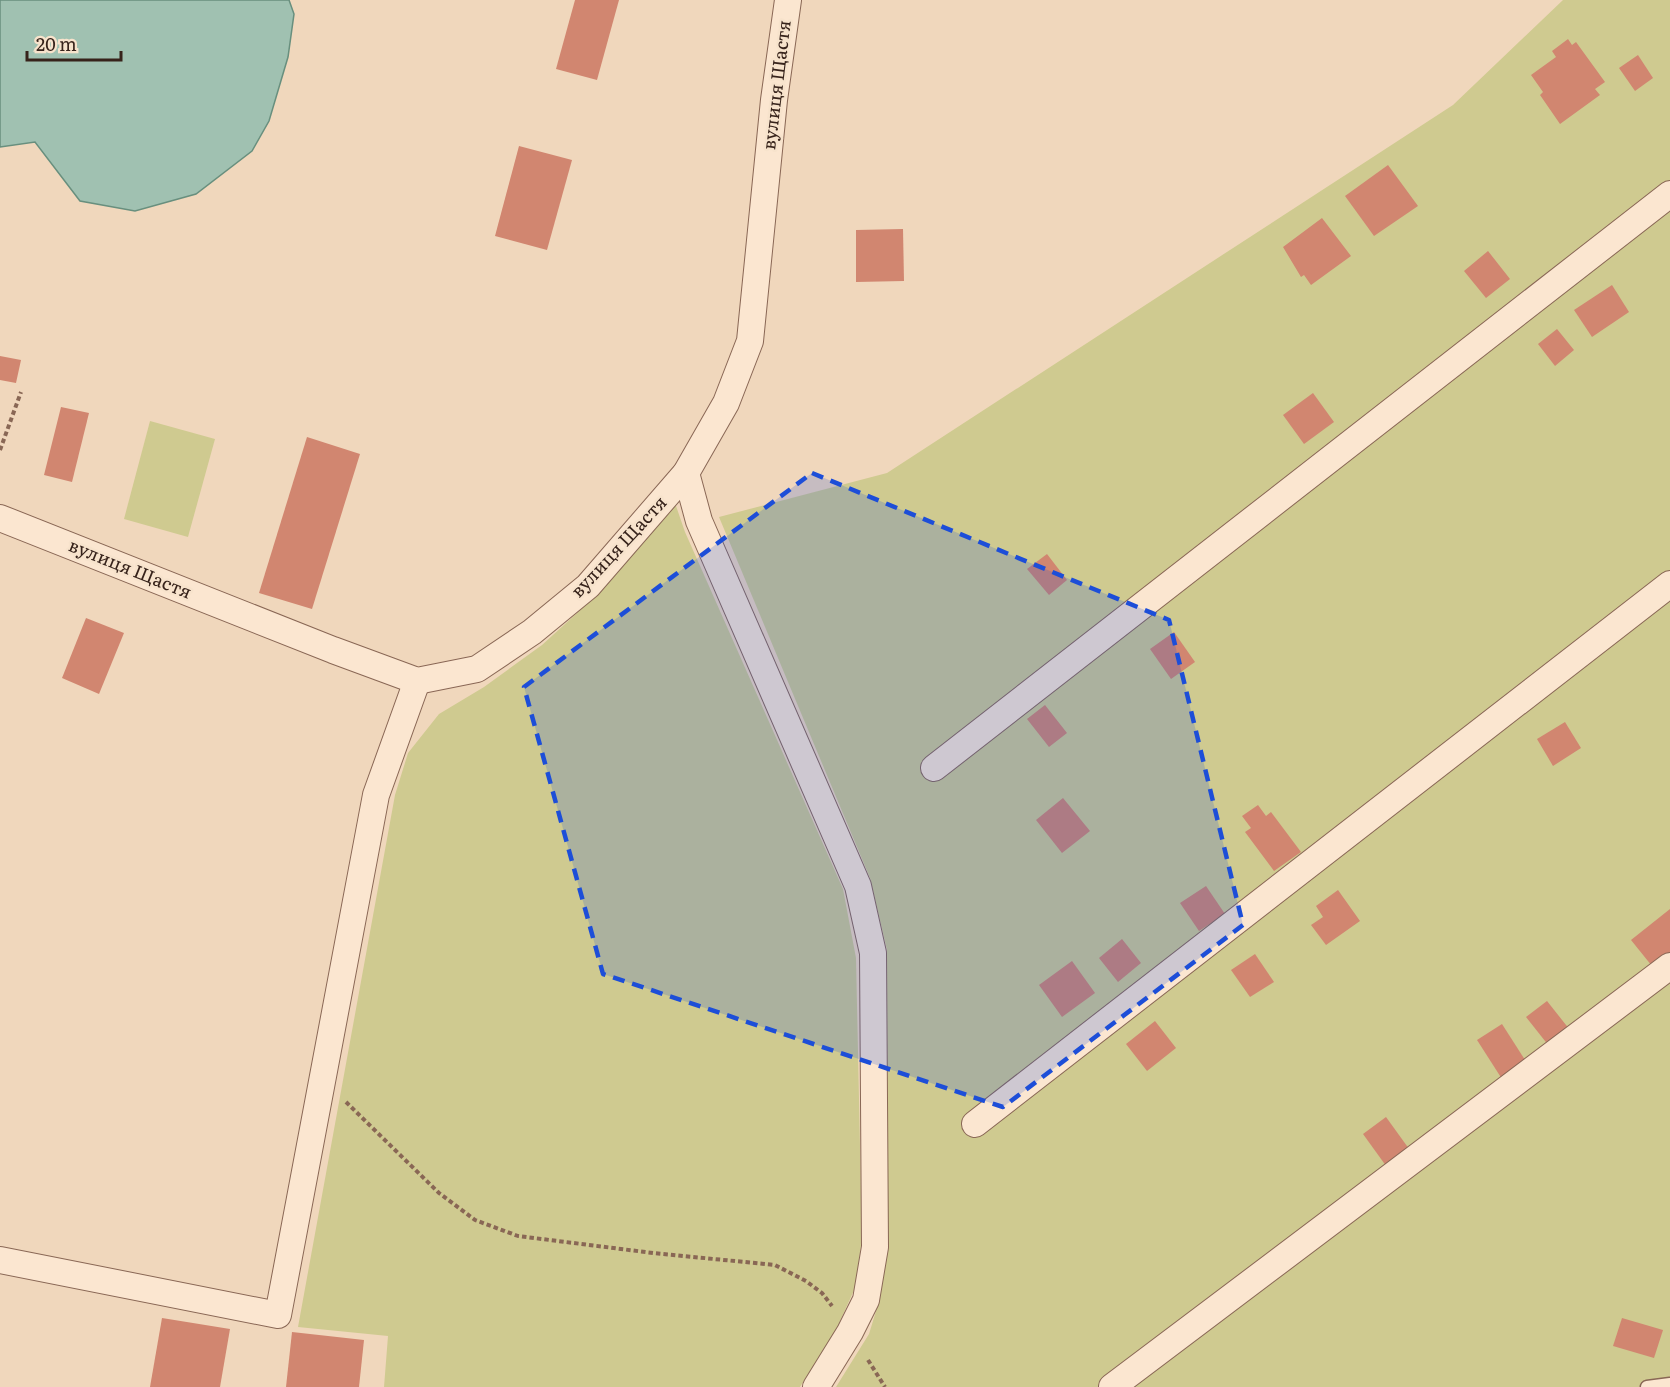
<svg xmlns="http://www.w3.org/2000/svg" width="1670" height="1387" font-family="Literata,serif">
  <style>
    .green { fill: #cfca90 }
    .water { fill: #a0c1b1; stroke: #688f7e; stroke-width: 1.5 }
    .building { fill: #d18670 }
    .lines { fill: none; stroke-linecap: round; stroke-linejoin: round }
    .service-casing { stroke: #896755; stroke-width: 15 }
    .minor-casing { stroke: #896755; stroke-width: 28 }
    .path { stroke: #896755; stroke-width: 4; stroke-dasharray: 4.5 3; stroke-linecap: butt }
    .service { stroke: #fbe6d0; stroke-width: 12 }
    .minor { stroke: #fbe6d0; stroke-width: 26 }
    .marked { fill: #1d4ed8; fill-opacity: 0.2; stroke: #1d4ed8; stroke-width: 4.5; stroke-dasharray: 12 8; stroke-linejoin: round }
    .labels { text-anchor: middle; stroke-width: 5; stroke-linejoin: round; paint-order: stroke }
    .street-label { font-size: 18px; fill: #37231b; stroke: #f7e3cc }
  </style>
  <rect width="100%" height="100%" fill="#f0d7bc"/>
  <g class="green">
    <polygon points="1563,0 1670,0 1670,1387 836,1387 869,1334 880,1298 888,1243 887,950 870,878 719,517 887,473 1453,105"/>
    <polygon points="150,421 215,439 188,537 124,519"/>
    <polygon points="675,503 685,532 843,889 856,958 862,1239 855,1288 836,1330 800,1387 384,1387 388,1336 298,1327 395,795 408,753 439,714 484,687 542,645 599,593"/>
  </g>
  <polygon class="water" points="0,0 289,0 294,14 288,57 269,121 252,151 196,194 135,211 80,201 35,142 0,147"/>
  <g class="building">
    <polygon points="575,0 619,0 597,80 556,69"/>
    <polygon points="1568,39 1572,45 1576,42 1605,82 1595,89 1600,95 1560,124 1540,95 1543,92 1531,75 1556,57 1552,51"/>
    <polygon points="1638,55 1653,78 1635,91 1619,68"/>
    <polygon points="519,146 572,160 547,250 495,236"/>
    <polygon points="1388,165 1418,206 1374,236 1345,196"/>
    <polygon points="1322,218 1351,256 1311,285 1304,275 1301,277 1283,247"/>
    <polygon points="903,229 904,281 856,282 856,230"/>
    <polygon points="1488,251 1510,279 1486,298 1464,271"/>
    <polygon points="1612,285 1629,312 1592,337 1574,310"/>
    <polygon points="1557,329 1574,350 1555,366 1538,344"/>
    <polygon points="0,356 21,360 16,383 0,380"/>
    <polygon points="1313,393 1334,422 1304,444 1283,415"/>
    <polygon points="61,407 89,413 72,482 44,475"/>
    <polygon points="307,437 360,454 312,609 259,593"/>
    <polygon points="1047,554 1067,580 1049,595 1027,569"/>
    <polygon points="86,618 124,633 99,694 62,678"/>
    <polygon points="1174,632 1195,662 1171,679 1150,649"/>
    <polygon points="1045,705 1067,733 1049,747 1027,719"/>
    <polygon points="1565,722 1581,748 1553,766 1537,739"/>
    <polygon points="1063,798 1090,831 1062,853 1036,820"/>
    <polygon points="1258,805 1266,816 1271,812 1301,852 1274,871 1245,832 1251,828 1242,816"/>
    <polygon points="1206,886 1225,914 1199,931 1180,903"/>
    <polygon points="1338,890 1360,921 1326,945 1311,925 1323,917 1316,906"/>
    <polygon points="1670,909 1670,960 1656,971 1631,940"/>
    <polygon points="1122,939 1141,963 1118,982 1099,958"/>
    <polygon points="1255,954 1274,982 1250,997 1231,970"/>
    <polygon points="1072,961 1095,993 1062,1017 1039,985"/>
    <polygon points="1547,1001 1570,1030 1549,1046 1526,1017"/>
    <polygon points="1155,1021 1176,1048 1147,1071 1126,1044"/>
    <polygon points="1502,1024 1527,1063 1502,1079 1477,1040"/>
    <polygon points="1386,1117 1412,1153 1389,1170 1363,1134"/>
    <polygon points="162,1318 230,1329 220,1387 150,1387"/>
    <polygon points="1622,1318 1663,1330 1654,1358 1613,1346"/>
    <polygon points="292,1332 364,1340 359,1387 286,1387"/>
  </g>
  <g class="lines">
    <defs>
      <polyline id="service" points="1647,1387 1670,1384"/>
      <g id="minor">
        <polyline points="686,473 699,521 858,886 873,953 875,1247 866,1300 850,1332 816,1387"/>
        <polyline points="0,518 333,650 417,681 477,669 532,632 588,586 686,473 726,403 750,341 774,100 788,0"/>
        <polyline points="934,768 1670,194"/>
        <polyline points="975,1124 1670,584"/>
        <polyline points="0,1260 278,1315 376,795 417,681"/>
        <polyline points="1112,1387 1670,966"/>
      </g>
    </defs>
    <use href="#service" class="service-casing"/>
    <use href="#minor" class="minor-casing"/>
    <g class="path">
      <polyline points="0,450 21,392"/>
      <polyline points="346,1102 439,1193 475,1220 518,1236 653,1253 775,1265 806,1281 822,1293 832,1306"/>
      <polyline points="868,1360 885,1387"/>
    </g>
    <use href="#service" class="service"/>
    <use href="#minor" class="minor"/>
  </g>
  <path class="marked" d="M812,473L1169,620L1243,925L1003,1107L603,974L524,687Z"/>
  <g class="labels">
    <g class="street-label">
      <text transform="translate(777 85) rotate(-83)" y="6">вулиця Щастя</text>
      <text transform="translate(619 547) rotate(-47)" y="6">вулиця Щастя</text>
      <text transform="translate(130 569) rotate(22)" y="6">вулиця Щастя</text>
    </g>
  </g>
  <path d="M27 51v9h94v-9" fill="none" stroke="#37231b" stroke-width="3"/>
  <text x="36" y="51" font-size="18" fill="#37231b" stroke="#f7e3cc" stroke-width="4.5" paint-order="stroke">20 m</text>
</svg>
